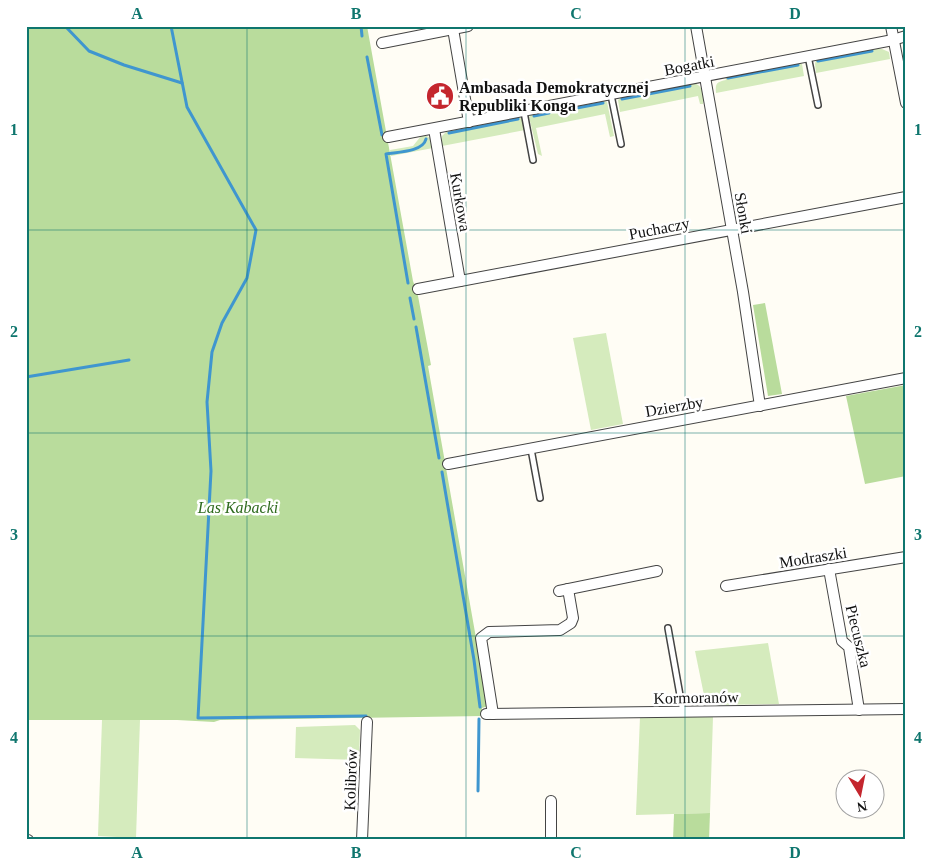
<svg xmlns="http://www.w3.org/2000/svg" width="932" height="866" font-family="'Times New Roman',serif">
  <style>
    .green { fill: #d5ebbd }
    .forest { fill: #b9dc9c }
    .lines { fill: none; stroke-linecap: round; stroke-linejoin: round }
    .stream { stroke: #3f96cf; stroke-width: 3 }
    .service-casing { stroke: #444; stroke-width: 8 }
    .minor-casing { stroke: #444; stroke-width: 12 }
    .service { stroke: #fff; stroke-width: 5 }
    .minor { stroke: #fff; stroke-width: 10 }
    .grid { fill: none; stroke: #0f766e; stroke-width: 1; stroke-opacity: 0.55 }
    .labels { text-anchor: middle; stroke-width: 5; stroke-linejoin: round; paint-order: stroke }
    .street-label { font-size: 16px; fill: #111; stroke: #fff }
    .poi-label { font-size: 16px; font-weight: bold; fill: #111; stroke: #fff; text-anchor: start }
    .park-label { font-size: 16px; font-style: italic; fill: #2f6b1f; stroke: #fff }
    .neatline { fill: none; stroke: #0f766e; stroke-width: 2 }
    .grid-label { font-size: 16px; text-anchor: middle; font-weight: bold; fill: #0f766e }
  </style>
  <rect width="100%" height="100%" fill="#fffdf5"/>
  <g class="green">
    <polygon points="873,48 882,49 889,52 890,59 816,73 815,64 816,60"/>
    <path d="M799,63L802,64L804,76L716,93C715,83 717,82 726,80L725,77Z"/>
    <path d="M693,83C703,85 705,95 703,104H700L698,96L620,112L618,100L622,97Z"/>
    <polygon points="604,101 607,102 614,136 610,137 605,114 536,128 542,156 538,154 529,117 532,114"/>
    <polygon points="519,117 523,119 525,130 442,146 442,136 446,132"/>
    <polygon points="425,135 430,138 433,148 391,156 390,150 413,146 421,136"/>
    <polygon points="606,333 623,424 591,430 573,338"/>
    <polygon points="768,643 779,704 706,705 695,651"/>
    <polygon points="713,716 710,813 636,815 640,717"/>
    <polygon points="102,720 140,720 136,838 98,836"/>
    <polygon points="355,725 360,730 359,760 295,758 296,727"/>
  </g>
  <g class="forest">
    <polygon points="26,26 367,26 413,281 418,296 431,365 428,366 488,706 482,708 483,716 220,720 214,722 177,720 26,720"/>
    <polygon points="765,303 782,394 768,396 753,305"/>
    <polygon points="906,385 906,476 865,484 846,396"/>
    <polygon points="710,813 709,840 673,840 674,814"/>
  </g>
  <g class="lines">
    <g class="stream">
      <polyline points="65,26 89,51 124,65 182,83"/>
      <polyline points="171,26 187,107 256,230 247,278 222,323 212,352 207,402 211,471 198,718 366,716"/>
      <polyline points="361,26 362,36"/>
      <polyline points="367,57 382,135"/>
      <polyline points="818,61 872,51"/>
      <polyline points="728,78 798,65"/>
      <polyline points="622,99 690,86"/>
      <polyline points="561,111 603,103"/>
      <polyline points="534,116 549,113"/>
      <polyline points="449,133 518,119"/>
      <path d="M408,283L386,154C397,152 423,152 426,139"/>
      <polyline points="410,298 414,319"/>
      <polyline points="416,327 439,458"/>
      <polyline points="26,377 129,360"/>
      <polyline points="442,472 474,660 480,707"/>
      <polyline points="478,791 479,719"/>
    </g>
    <defs>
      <g id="service">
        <polyline points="808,56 818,105"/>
        <polyline points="611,95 621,144"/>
        <polyline points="524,112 533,160"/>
        <polyline points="531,449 540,498"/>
        <polyline points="668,628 683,712"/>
      </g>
      <g id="minor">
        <polyline points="696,26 743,292 760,406"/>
        <polyline points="891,26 906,103"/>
        <polyline points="453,29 469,122"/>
        <polyline points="382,43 468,26"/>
        <polyline points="434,129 460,281"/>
        <polyline points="388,137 893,40 906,36"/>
        <polyline points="418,289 906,197"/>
        <polyline points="448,464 906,378"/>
        <polyline points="829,569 842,641 849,647 859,710"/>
        <polyline points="726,586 906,557"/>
        <polyline points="559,591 657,571"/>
        <polyline points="486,714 906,709"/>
        <polyline points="493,714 481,638 489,632 560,630 571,623 573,618 568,589"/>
        <polyline points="26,840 28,840"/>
        <polyline points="362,840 367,722"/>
        <polyline points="551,840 551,801"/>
      </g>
    </defs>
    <use href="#service" class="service-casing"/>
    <use href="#minor" class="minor-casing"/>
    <use href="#service" class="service"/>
    <use href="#minor" class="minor"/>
  </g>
  <path class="grid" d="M247,26V840M466,26V840M685,26V840M26,230H906M26,433H906M26,636H906"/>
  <defs>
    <symbol id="civic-disc" viewBox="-11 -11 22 22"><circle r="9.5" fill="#c4262e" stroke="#fff"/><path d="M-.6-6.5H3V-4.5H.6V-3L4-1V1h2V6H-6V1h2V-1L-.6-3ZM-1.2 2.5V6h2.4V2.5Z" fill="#fff"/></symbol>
  </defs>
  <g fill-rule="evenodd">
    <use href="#civic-disc" x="424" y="80" width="32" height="32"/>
  </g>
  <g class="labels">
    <g class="street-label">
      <text transform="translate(689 65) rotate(-11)" y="6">Bogatki</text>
      <text transform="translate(461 202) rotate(80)" y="6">Kurkowa</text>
      <text transform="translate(744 213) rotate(80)" y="6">Słonki</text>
      <text transform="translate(659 228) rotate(-11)" y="6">Puchaczy</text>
      <text transform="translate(674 406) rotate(-10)" y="6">Dzierzby</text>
      <text transform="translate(813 557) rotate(-9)" y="6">Modraszki</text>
      <text transform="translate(859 636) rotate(76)" y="6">Piecuszka</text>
      <text transform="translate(696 697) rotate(-1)" y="6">Kormoranów</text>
      <text transform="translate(350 780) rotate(-88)" y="6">Kolibrów</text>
    </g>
    <g class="poi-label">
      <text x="459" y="93">Ambasada Demokratycznej<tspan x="459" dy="18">Republiki Konga</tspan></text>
    </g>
    <g class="park-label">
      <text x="238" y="513">Las Kabacki</text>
    </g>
  </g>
  <rect width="932" height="866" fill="none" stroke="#ffffff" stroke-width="55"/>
  <g transform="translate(860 794) rotate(170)"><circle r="24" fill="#ffffff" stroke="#a0a0a0"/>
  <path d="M0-4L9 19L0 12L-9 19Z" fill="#c4262e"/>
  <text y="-8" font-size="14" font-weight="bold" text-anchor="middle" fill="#111111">N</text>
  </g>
  <rect x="28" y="28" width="876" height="810" class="neatline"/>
  <g class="grid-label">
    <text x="137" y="19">A</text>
    <text x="356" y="19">B</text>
    <text x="576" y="19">C</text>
    <text x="795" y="19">D</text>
    <text x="14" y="135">1</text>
    <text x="918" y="135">1</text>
    <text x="14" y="337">2</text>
    <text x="918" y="337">2</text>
    <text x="14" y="540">3</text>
    <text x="918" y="540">3</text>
    <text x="14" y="743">4</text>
    <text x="918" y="743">4</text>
    <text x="137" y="858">A</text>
    <text x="356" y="858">B</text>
    <text x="576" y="858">C</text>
    <text x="795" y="858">D</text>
  </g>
</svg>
